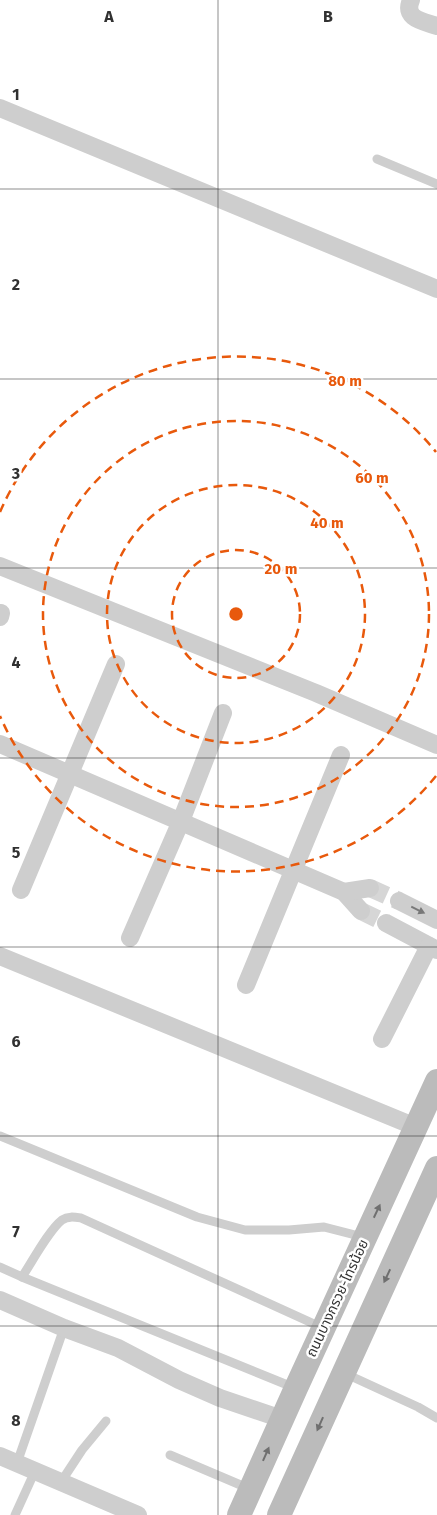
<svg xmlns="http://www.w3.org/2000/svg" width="437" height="1515" font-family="'Fira Sans','Noto Sans Thai',sans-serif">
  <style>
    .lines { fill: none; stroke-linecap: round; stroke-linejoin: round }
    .minor-tunnel { stroke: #d6d6d6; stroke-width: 18; stroke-dasharray: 18 9; stroke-linecap: butt }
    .service { stroke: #cecece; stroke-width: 9 }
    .minor { stroke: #cecece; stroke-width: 18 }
    .secondary { stroke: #bbb; stroke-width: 24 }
    .oneway { fill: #787878 }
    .oneway2 { fill: #6f6f6f }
    .grid { fill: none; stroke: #313131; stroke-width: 1; stroke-opacity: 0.55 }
    .ring { fill: none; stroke: #e8590c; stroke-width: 2.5; stroke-dasharray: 9 6 }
    .labels { text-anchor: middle; stroke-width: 5; stroke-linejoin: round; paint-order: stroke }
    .street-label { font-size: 14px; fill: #313131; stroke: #fff }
    .grid-label { font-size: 16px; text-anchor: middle; font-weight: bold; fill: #313131; stroke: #fff; stroke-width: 5; stroke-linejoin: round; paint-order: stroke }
    .centre { fill: #e8590c; stroke: #fff; stroke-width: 2.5 }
    .ring-label { font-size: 15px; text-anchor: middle; font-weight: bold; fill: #e8590c; stroke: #fff; stroke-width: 5; stroke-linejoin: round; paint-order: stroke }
  </style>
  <rect width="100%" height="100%" fill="#fff"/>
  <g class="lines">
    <g class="minor-tunnel">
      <polyline points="370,888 399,901"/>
      <polyline points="361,911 386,923"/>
    </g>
    <g class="service">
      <polyline points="377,159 437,184"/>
      <polyline points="0,1136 197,1217 245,1230 289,1230 324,1227 363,1237"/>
      <path d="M0,1267L22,1277C32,1262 49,1230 62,1220C68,1216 74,1217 81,1218L323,1328"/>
      <polyline points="22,1277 295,1388"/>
      <polyline points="344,1373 418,1407 437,1418"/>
      <polyline points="170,1455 250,1489"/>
      <polyline points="17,1463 64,1328"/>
      <polyline points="61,1482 82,1450 106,1421"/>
      <polyline points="15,1515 35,1471"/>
    </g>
    <g class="minor">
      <path d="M411,0C403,19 423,21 437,26"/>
      <polyline points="0,108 437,289"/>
      <polyline points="0,566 316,693 437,745"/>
      <polyline points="0,617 1,613"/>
      <polyline points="0,744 344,892 361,911"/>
      <polyline points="21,890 116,664"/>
      <polyline points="344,892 370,888"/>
      <polyline points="399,901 437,920"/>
      <polyline points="386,923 437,950"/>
      <polyline points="130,938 181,821 223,713"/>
      <polyline points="0,956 416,1127"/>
      <polyline points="246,985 341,755"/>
      <polyline points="382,1039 429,946"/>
      <polyline points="0,1300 64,1328 118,1348 179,1380 220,1398 282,1419"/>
      <polyline points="0,1456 138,1515"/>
    </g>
    <g class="secondary">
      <polyline points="239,1515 296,1388 437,1081"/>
      <polyline points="279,1515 437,1168"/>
    </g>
  </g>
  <defs><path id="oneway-solid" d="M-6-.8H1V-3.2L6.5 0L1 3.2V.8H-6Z" transform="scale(1.25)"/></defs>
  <use class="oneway" href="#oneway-solid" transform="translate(418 910) rotate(26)"/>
  <g class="oneway2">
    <use href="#oneway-solid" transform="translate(377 1211) rotate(-65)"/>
    <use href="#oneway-solid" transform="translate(387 1276) rotate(115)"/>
    <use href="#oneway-solid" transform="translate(320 1424) rotate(114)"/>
    <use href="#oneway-solid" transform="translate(266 1454) rotate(-66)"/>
  </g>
  <path class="grid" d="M218,0V1515M0,189H437M0,379H437M0,568H437M0,758H437M0,947H437M0,1136H437M0,1326H437"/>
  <g class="ring">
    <circle cx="236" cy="614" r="64"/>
    <circle cx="236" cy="614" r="129"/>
    <circle cx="236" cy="614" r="193"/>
    <path d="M436 776A257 257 0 0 1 0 716M0 512A257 257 0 0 1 436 452"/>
  </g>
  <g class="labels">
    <g class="street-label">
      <text transform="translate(337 1298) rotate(-65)" y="5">ถนนบางกรวย-ไทรน้อย</text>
    </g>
  </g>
  <g class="grid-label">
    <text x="109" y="22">A</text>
    <text x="328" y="22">B</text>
    <text x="16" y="100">1</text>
    <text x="16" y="290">2</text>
    <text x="16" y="479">3</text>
    <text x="16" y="668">4</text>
    <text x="16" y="858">5</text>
    <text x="16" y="1047">6</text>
    <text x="16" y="1237">7</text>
    <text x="16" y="1426">8</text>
  </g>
  <circle cx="236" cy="614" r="8" class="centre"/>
  <g class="ring-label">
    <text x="345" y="386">80 m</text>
    <text x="372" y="483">60 m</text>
    <text x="327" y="528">40 m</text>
    <text x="281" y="574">20 m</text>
  </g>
</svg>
